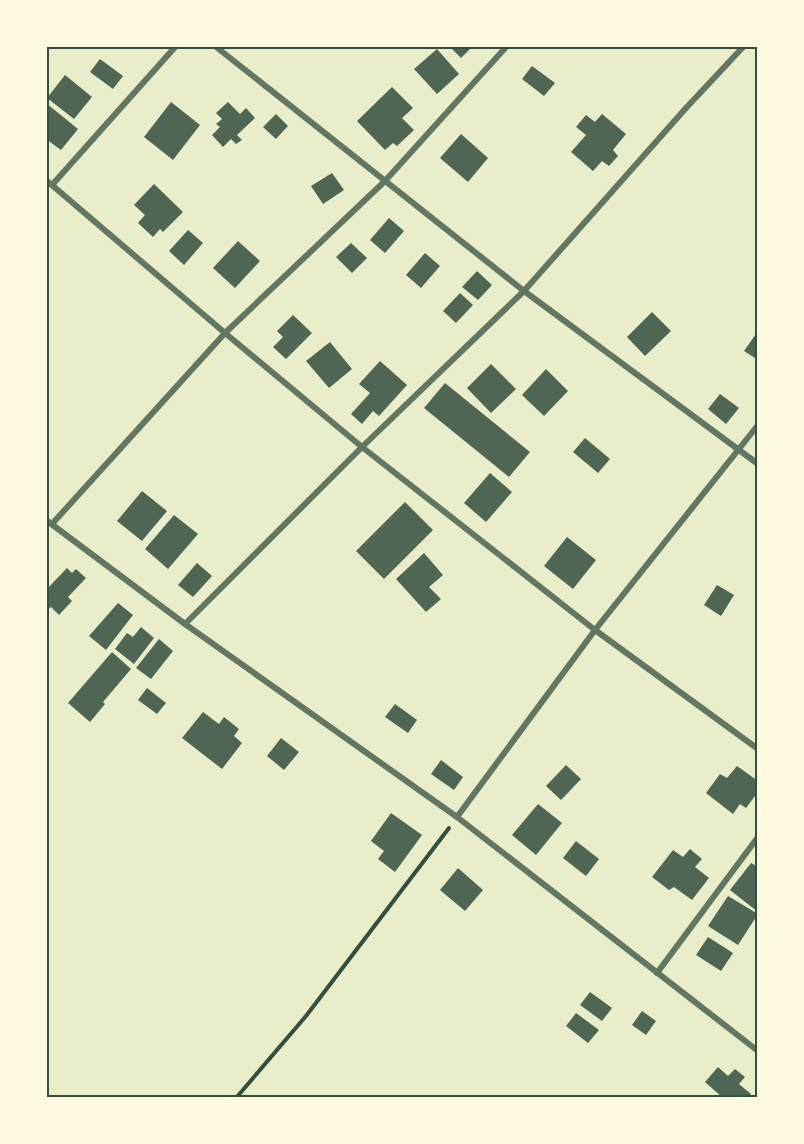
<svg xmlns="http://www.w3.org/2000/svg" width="804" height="1144" font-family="'Asap Condensed',sans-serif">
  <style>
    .building { fill: #4f6655 }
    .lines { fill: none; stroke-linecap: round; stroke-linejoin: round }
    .path { stroke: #344e41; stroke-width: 4 }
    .minor { stroke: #617663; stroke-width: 6 }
    .neatline { fill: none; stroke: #344e41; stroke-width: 2 }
  </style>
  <rect width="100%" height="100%" fill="#e9edc9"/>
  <g class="building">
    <polygon points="449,46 473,46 461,58"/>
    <polygon points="437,49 459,74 437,94 414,69"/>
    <polygon points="100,59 123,76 113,89 90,72"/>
    <polygon points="532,66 555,83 544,96 522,79"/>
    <polygon points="65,75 92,97 74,119 47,98"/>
    <polygon points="392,87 413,108 402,118 414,130 397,146 393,143 385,150 357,121"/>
    <polygon points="171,102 200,125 173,160 144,137"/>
    <polygon points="228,102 240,114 246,108 255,118 237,135 242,140 236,144 231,139 223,147 212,135 220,127 216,124 222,119 216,113"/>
    <polygon points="46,103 78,129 61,150 46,139"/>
    <polygon points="276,114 288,126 276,139 263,127"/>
    <polygon points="602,114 626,134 613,150 618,156 609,166 602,161 593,171 571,152 586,135 576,127 586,115 595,122"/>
    <polygon points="461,134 488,158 468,182 440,158"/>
    <polygon points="332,173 344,190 323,204 311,186"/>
    <polygon points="154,184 183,212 163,232 160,229 153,237 138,223 145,215 134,205"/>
    <polygon points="389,218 404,231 385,253 370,240"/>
    <polygon points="188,230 203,243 184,265 169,251"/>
    <polygon points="238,241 260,261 235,288 213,268"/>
    <polygon points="351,243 367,258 352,273 336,257"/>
    <polygon points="425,253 440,266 421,288 406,275"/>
    <polygon points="477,271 492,285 478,300 462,287"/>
    <polygon points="460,293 473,305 456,323 443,311"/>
    <polygon points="652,312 671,331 645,356 627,337"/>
    <polygon points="293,315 312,333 286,359 273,347 283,337 277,331"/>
    <polygon points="758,331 758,360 744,351"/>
    <polygon points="330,342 352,369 329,388 306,361"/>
    <polygon points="380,361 407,385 379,416 373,411 362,424 351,414 370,393 359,384"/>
    <polygon points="491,364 516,389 491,413 467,388"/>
    <polygon points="546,369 568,391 544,416 522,395"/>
    <polygon points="445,383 530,452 509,477 424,408"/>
    <polygon points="720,394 739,408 726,424 708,409"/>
    <polygon points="585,438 610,459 598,473 573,452"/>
    <polygon points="490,473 512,492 486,522 464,503"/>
    <polygon points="142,491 167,511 142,541 117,521"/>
    <polygon points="405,502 433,530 384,579 356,551"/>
    <polygon points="174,515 198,534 168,569 145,549"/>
    <polygon points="567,537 596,560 573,589 544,566"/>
    <polygon points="424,553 443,575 429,587 441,599 426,612 396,579"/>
    <polygon points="197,563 212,576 193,597 178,585"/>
    <polygon points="67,568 72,573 76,569 86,578 68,597 72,601 59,615 51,607 46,611 46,590"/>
    <polygon points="717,585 734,595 721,616 704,605"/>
    <polygon points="118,603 133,615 106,650 89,636"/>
    <polygon points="141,627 154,638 134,664 115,649 127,633 133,637"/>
    <polygon points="159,639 173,651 151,679 136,668"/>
    <polygon points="112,652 131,669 103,702 105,704 90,722 68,703"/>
    <polygon points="147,688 166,703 157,714 138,700"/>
    <polygon points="395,704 417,720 408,733 385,717"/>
    <polygon points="203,712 219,724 224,717 239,729 234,736 242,743 222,769 182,738"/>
    <polygon points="281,738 299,752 284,770 267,756"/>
    <polygon points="441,760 463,777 454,790 431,774"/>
    <polygon points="566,765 581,779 561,800 546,786"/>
    <polygon points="737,766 758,781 758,792 746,808 740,804 733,814 706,793 720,774 727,778"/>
    <polygon points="538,804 562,823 536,855 512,835"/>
    <polygon points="391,813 422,835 395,872 378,859 384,851 371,841"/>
    <polygon points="576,841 599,859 586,876 563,858"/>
    <polygon points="690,849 702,859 695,867 709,878 692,900 674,887 669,890 652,877 673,850 683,857"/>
    <polygon points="751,863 758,867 758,912 730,890"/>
    <polygon points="458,868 483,890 465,911 440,890"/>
    <polygon points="728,896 758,914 738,945 708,926"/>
    <polygon points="708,937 733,953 721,971 696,955"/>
    <polygon points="590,992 612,1008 602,1021 580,1005"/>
    <polygon points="642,1011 656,1021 646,1035 632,1025"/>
    <polygon points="576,1013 599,1030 588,1043 566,1026"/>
    <polygon points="718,1067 728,1076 735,1069 745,1077 739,1084 751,1094 748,1098 723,1098 705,1082"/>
  </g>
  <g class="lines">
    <polyline class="path" points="236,1098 306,1016 449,828"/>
    <g class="minor">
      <polyline points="215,46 524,291 758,464"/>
      <polyline points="46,180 225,333 362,447 595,630 758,749"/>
      <polyline points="52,185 176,46"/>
      <polyline points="46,520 185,624 457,817 758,1051"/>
      <polyline points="52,524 225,333 385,181 507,46"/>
      <polyline points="185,624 362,447 524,291 686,108 744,46"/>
      <polyline points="457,817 595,630 758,425"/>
      <polyline points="657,973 758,837"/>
    </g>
  </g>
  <rect width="804" height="1144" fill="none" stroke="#fefae0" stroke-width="96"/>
  <rect x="48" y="48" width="708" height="1048" class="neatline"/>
</svg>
